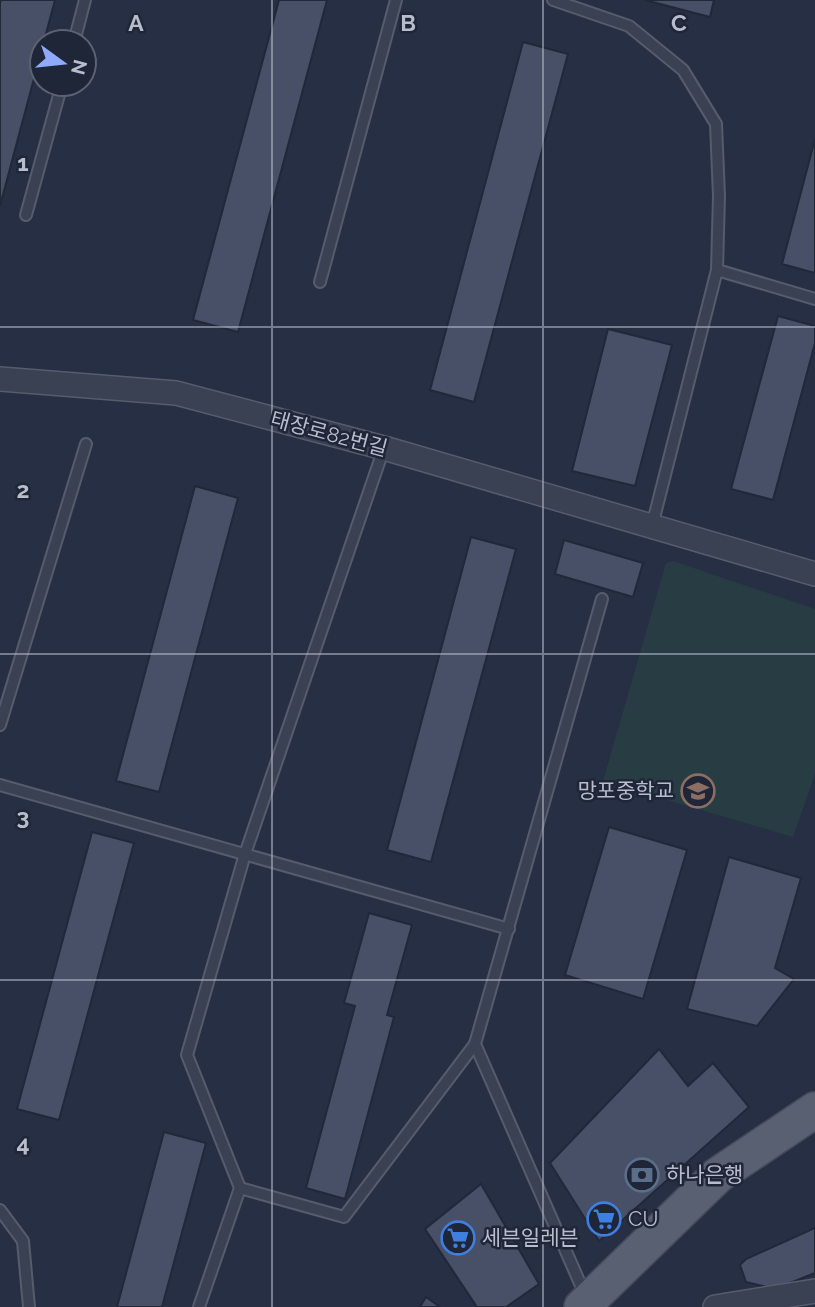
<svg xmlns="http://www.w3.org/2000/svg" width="815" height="1307" font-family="Raleway,'Noto Sans KR',sans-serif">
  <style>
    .green { fill: #283d43 }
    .building { fill: #485067; stroke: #212839; stroke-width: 2 }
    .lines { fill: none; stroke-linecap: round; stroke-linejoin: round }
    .lane-casing { stroke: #565c6c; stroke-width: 14 }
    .street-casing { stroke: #565c6c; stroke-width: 26 }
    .primary-casing { stroke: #444a5b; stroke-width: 38 }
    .lane { stroke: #3a4152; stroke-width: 10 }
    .street { stroke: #3a4152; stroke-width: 23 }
    .primary { stroke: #596072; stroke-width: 35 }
    .grid { fill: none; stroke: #b8bdcc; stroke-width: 2; stroke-opacity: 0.55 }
    .labels { text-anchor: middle; stroke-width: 5; stroke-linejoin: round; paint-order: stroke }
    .street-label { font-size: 21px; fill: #b8bdcc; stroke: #1f2638 }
    .poi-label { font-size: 21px; fill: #b8bdcc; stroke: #1f2638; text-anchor: start }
    .grid-label { font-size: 23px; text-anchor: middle; font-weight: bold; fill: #b8bdcc; stroke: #1f2638; stroke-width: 5; stroke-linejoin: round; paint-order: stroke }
  </style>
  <rect width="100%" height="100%" fill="#262f43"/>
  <polygon class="green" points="673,561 815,609 815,774 793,837 603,781 666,563"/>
  <g class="building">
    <polygon points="1,0 55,0 0,206 0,3"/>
    <polygon points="279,0 327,0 238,332 193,320"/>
    <polygon points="645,0 714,0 710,17"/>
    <polygon points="523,42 568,54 474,402 430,390"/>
    <polygon points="815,139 815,273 782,264"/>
    <polygon points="778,316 815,326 815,343 773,500 731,489"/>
    <polygon points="608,329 672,345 635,486 572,471"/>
    <polygon points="195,486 238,498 159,792 116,781"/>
    <polygon points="471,537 516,549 431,862 387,850"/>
    <polygon points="564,540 643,563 633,597 555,574"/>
    <polygon points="609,827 687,850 643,999 565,975"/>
    <polygon points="92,832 134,843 59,1120 17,1109"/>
    <polygon points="729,857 801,878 775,968 794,979 757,1026 687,1009"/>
    <polygon points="369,913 412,925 387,1015 394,1017 345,1199 306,1188 355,1006 344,1003"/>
    <polygon points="659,1049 688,1086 713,1063 749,1107 599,1241 550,1163"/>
    <polygon points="164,1132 206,1143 162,1307 117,1307"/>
    <polygon points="481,1184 539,1284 506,1307 477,1307 425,1229"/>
    <polygon points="815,1228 815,1273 775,1289 746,1282 740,1265 746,1259"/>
    <polygon points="426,1297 440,1307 420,1307"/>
  </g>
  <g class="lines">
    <defs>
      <g id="lane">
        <polyline points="553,0 629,26 683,70 716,124 719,196 717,270 652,526"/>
        <polyline points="74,42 85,0"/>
        <polyline points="26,215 62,84"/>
        <polyline points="717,270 815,299"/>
        <polyline points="320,282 396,0"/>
        <polyline points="0,725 86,444"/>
        <polyline points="0,785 509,929"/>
        <polyline points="240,1188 344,1217 475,1044"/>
        <polyline points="0,1210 23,1241 29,1307"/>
        <polyline points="586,1297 475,1044 602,599"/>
        <polyline points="199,1307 240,1188 187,1055 245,854 384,448"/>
      </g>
      <g id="street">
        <polyline points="0,379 176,393 384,448 815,574"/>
        <polyline points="715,1307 815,1291"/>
      </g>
      <polyline id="primary" points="582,1307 718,1175 815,1110"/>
    </defs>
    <use href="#lane" class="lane-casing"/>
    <use href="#street" class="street-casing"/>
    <use href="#primary" class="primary-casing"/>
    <use href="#lane" class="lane"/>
    <use href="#street" class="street"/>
    <use href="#primary" class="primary"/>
  </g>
  <path class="grid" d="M272,0V1307M543,0V1307M0,327H815M0,654H815M0,980H815"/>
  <defs>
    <symbol id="school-ring" viewBox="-11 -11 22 22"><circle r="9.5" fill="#1f2638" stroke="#8d6e63" stroke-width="1.5"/><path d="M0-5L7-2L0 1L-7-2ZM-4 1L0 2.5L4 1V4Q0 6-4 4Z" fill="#8d6e63"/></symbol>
    <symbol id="bank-ring" viewBox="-11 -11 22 22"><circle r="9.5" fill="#1f2638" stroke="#5c6f8a" stroke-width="1.5"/><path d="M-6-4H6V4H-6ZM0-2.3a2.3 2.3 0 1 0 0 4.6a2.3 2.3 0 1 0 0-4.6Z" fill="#5c6f8a"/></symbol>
    <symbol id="supermarket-ring" viewBox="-11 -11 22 22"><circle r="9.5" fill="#1f2638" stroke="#3f7fe0" stroke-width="1.5"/><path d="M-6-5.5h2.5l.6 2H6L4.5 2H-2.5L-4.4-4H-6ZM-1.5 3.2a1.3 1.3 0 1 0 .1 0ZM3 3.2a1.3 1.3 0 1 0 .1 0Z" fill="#3f7fe0"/></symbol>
  </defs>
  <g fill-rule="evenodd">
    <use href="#school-ring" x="679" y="772" width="38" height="38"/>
    <use href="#bank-ring" x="623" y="1156" width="38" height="38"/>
    <use href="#supermarket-ring" x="585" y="1200" width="38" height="38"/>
    <use href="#supermarket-ring" x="439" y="1219" width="38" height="38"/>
  </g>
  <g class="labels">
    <g class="street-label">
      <text transform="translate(329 434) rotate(15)" y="7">태장로82번길</text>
    </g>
    <g class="poi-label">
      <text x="674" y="798" text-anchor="end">망포중학교</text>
      <text x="666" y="1182">하나은행</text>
      <text x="628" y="1226">CU</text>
      <text x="482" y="1245">세븐일레븐</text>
    </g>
  </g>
  <g class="grid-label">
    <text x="136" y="31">A</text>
    <text x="408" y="31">B</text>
    <text x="679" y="31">C</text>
    <text x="23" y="171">1</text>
    <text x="23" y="498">2</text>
    <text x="23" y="825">3</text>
    <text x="23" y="1152">4</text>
  </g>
  <g transform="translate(63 63) rotate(105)"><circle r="33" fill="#1f2638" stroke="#5c6273" stroke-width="2"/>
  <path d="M0-5L12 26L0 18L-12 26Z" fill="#8faafa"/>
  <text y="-10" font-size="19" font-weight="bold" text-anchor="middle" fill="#b8bdcc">N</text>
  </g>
</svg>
